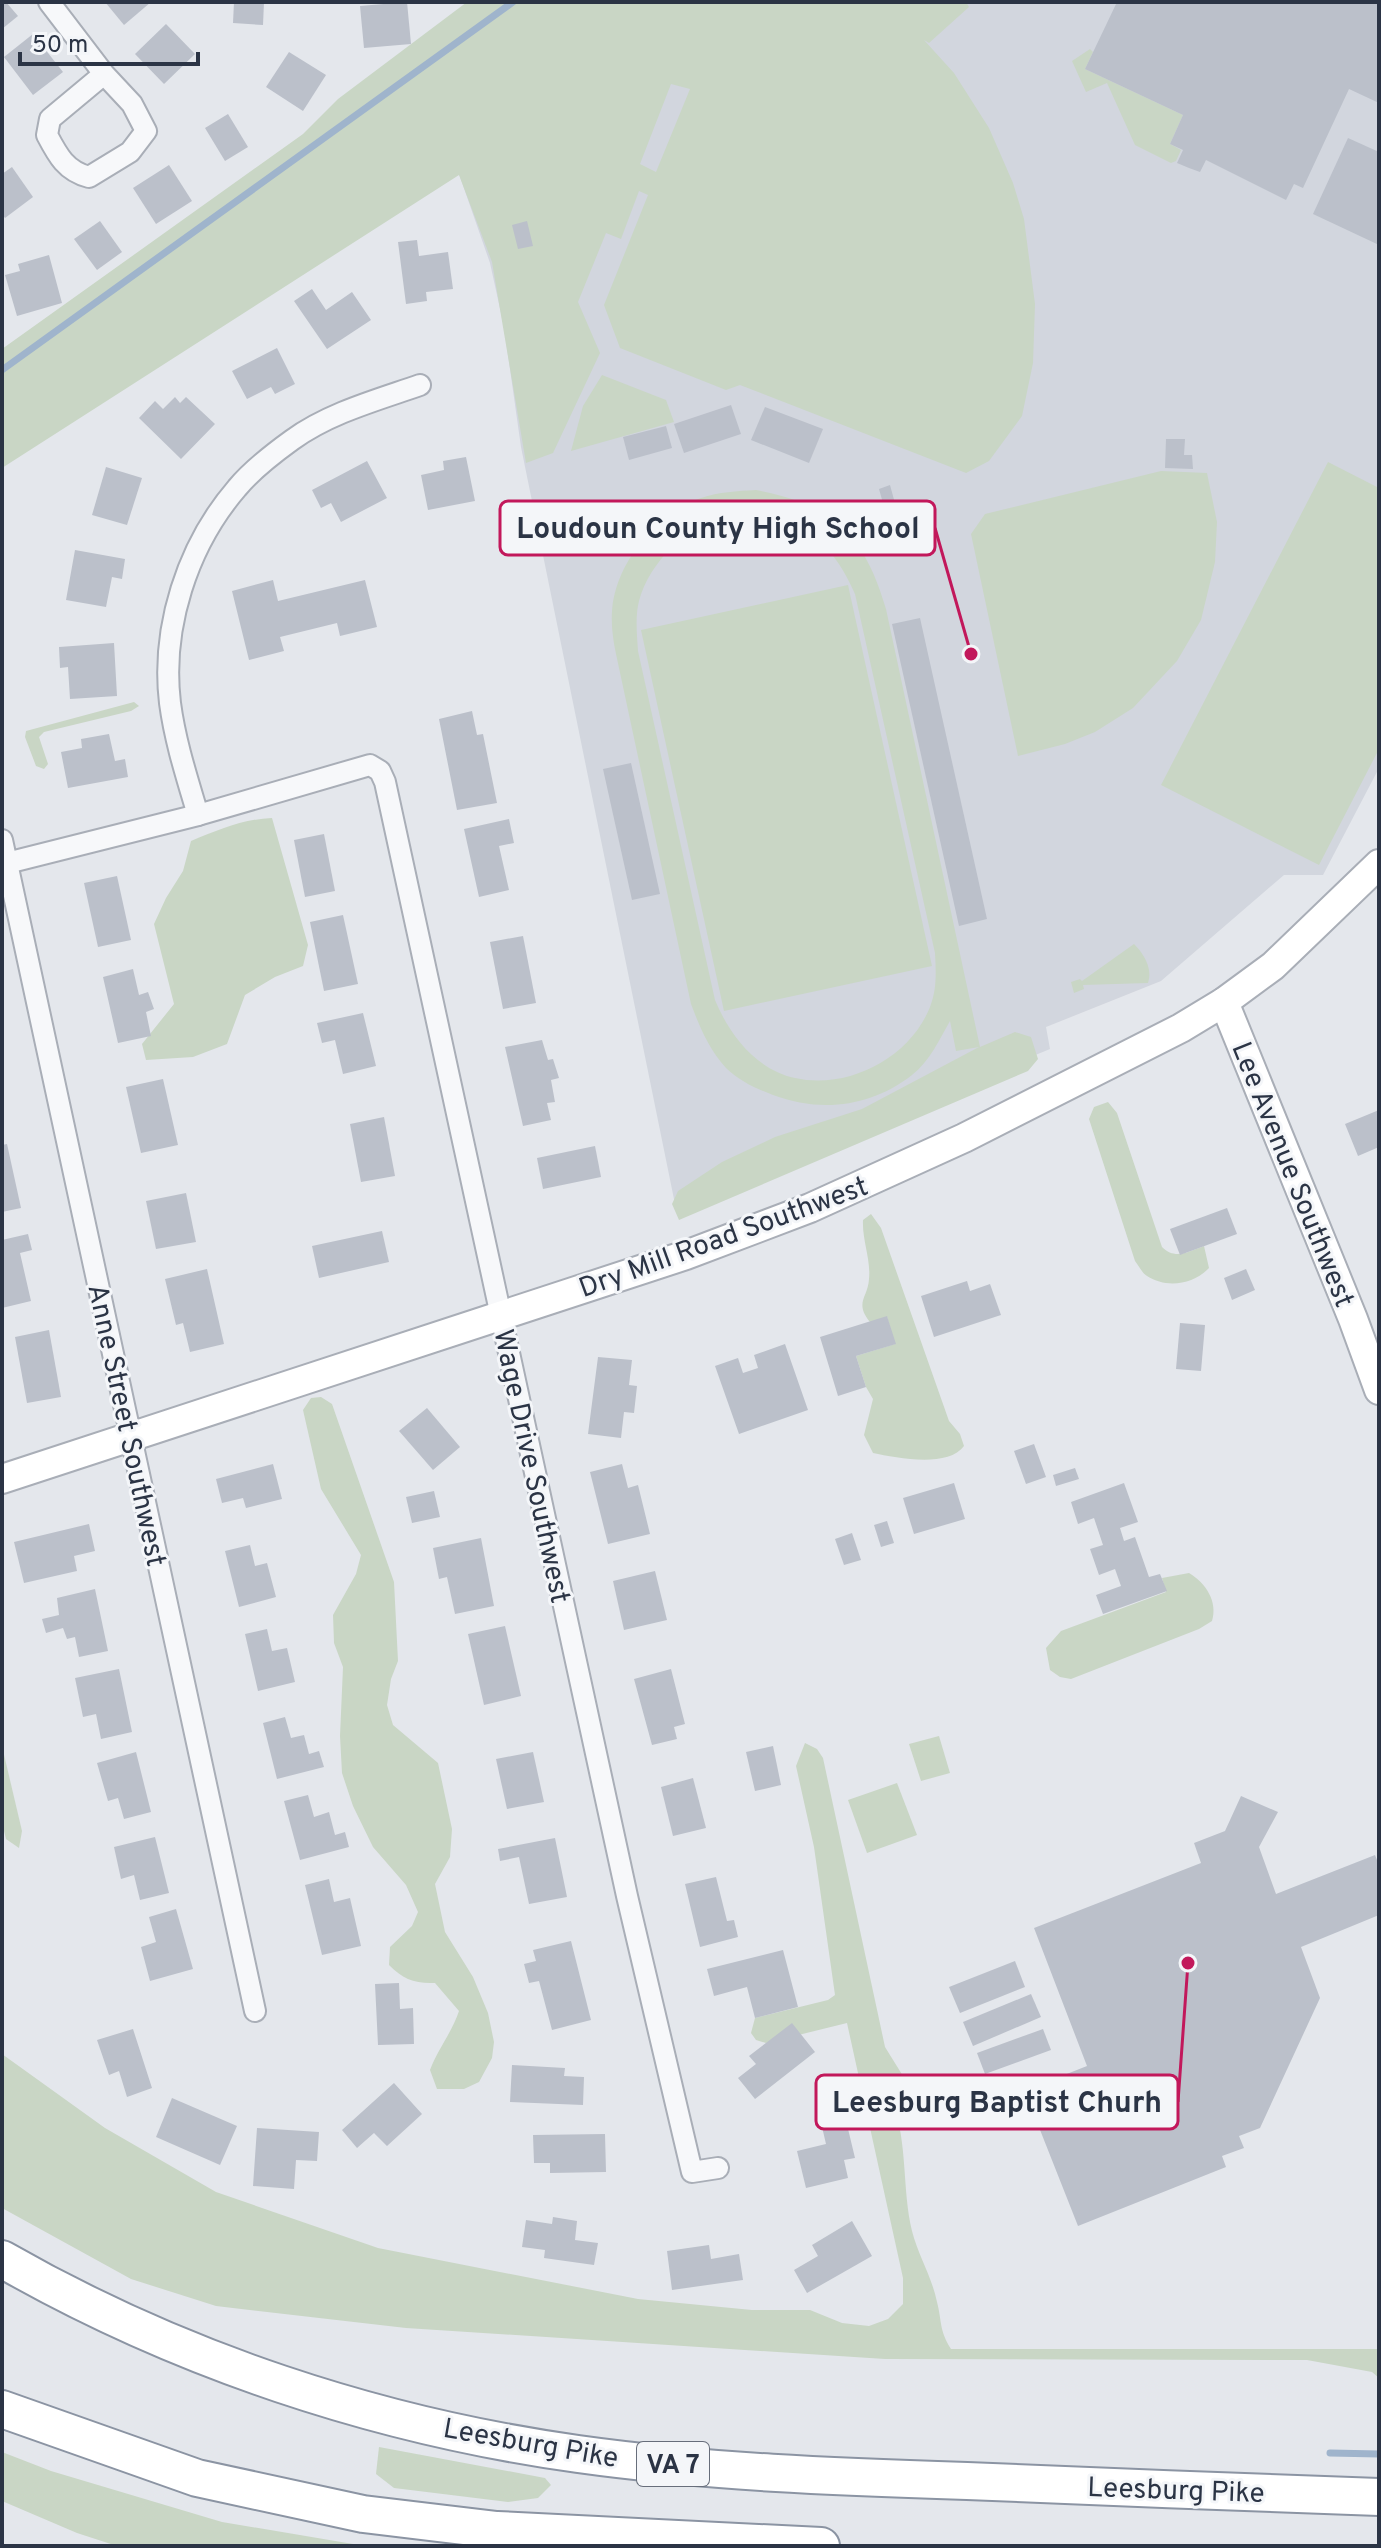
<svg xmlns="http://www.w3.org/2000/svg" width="1381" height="2548" font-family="Overpass,sans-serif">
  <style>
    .built { fill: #d2d6de }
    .green { fill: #c9d6c5; fill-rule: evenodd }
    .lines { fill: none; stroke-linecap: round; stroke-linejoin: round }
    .stream { stroke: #9fb4cc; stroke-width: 7 }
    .building { fill: #bbc0ca }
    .street-casing { stroke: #a9aeb7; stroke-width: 24 }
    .secondary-casing { stroke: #a9aeb7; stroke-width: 32 }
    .highway-casing { stroke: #8b94a3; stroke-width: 40 }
    .street { stroke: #f7f8fa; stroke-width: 20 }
    .secondary { stroke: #fff; stroke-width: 28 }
    .highway { stroke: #fff; stroke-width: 36 }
    .labels { text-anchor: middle; stroke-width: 6; stroke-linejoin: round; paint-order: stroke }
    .shield { fill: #f4f6f9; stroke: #676e7b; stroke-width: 2 }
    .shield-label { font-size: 26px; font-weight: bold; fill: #2b3445 }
    .street-label { font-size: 28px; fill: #2b3445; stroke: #f4f6f9 }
    .leader { fill: none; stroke: #c2185b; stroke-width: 3 }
    .callout-dot { fill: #c2185b; stroke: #f4f6f9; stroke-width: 3 }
    .callout { fill: #f4f6f9; stroke: #c2185b; stroke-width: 3 }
    .callout-label { font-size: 30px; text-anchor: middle; font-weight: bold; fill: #2b3445 }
  </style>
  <rect width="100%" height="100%" fill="#e4e7ec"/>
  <polygon class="built" points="687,2 1379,2 1379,768 1323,875 1284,875 1161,981 1046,1027 1050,1049 675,1204 521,447 504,327 490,263 459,174 473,158 522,136 652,66"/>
  <g class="green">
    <path d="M467,2H966L969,7L929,43L924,40L954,73L989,128L1013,183L1024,219L1035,304L1033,363L1022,416L989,461L966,473L740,385L726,390L620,348L604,305L648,195L639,191L621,239L606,233L578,302L600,353L553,453L526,463L492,262L459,175L2,468V349L303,134L338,99ZM671,84L690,89L656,172L640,164Z"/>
    <polygon points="1090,49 1093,52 1085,69 1183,115 1170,144 1181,150 1176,161 1171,163 1135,145 1107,83 1086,92 1072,61"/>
    <polygon points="602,375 666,400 674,422 571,451 583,406"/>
    <polygon points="1328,462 1379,488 1379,749 1319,865 1161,785"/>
    <polygon points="1161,471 1207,473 1217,522 1215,562 1201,620 1177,661 1133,708 1095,732 1065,744 1018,756 971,534 985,514"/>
    <path d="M756,490C833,505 864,534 886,609L980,1047L1015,1032L1031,1037L1038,1059L1028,1071L679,1220L672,1204L678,1191L722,1162L775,1137L862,1109L979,1047L956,1051L950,1021C939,1040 930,1061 912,1075C871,1107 821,1113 773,1095C757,1089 739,1081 726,1068C709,1049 700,1028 691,1004L616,654C613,640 611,625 612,611C615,564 656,513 701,498C719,492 737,491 756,490ZM761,516C811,526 835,548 855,594L935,953C936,972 937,989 930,1007C910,1058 848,1090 795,1078C756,1070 729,1034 715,1000L638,651C637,635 635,616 639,601C649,562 689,523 730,517C740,516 751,516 761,516Z"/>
    <polygon points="848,585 932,966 724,1011 641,630"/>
    <polygon points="134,702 139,706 131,711 44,732 39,737 48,764 44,769 36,766 25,737 26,731"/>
    <path d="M272,818L308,945L303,966L275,977L245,995L227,1044L193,1057L146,1060L142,1044L174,1004L154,924L166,898L183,871L191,841C218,830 243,819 272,818Z"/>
    <path d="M1134,944C1144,954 1153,969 1148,983L1083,985L1084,989L1074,993L1071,982L1080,979L1082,981Z"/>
    <path d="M1108,1102L1117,1113L1162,1247C1175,1260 1188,1252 1204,1246L1209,1268C1194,1284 1167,1289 1147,1276C1142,1273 1139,1266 1135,1261L1089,1119L1094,1107Z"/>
    <path d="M871,1214L881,1228L949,1421L960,1434L964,1446C948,1468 897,1458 873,1453L864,1435L873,1399L866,1387L856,1356L895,1344L887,1317L870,1322C854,1302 868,1298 869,1279C871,1259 862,1240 863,1220Z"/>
    <path d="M321,1397L332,1404L394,1582L398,1661L391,1679L387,1705L393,1725L438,1763L452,1829L450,1857L435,1884L445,1932L473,1977L488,2013L494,2042L492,2058L479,2082L464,2089H437L430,2070C438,2049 452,2032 459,2011L435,1983C415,1984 403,1979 389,1965L390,1947L412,1926L418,1912L406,1885L373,1847L353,1806L342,1773L340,1736L343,1667L334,1643L333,1615L356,1574L361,1555L321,1489L303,1410L311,1398Z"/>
    <path d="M1189,1573C1206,1583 1218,1602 1212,1621L1199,1629L1071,1679L1060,1677L1050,1670L1046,1648L1061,1631L1166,1592L1162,1578Z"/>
    <polygon points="939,1736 950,1773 921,1781 909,1744"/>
    <path d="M805,1743L817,1749L823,1758L885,2047L903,2076L908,2091L900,2093L893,2102C908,2146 902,2189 912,2231C918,2255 932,2277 937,2302C942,2321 939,2330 951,2349H1379V2378L1372,2372L1307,2360L885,2359L406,2328L216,2306L131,2279L2,2208V2054L105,2128L216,2192L378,2248L638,2299L752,2310H810L842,2323L869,2326L888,2319L903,2304V2278L847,2023L766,2043L756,2040L751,2033L755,2018L828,2000L835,1995L814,1847L796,1766Z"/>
    <polygon points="2,1746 22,1831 19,1848 6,1839 2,1823"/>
    <polygon points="897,1783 917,1835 867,1853 848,1800"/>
    <polygon points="379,2447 545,2478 551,2485 538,2498 508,2502 394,2488 376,2474"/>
    <polygon points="2,2452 51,2471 222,2522 365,2546 117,2546 77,2533 2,2501"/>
  </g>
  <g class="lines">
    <g class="stream">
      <polyline points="2,370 513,2"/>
      <polyline points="1330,2453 1379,2454"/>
    </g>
  </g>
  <g class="building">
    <polygon points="2,2 6,2 18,16 2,29"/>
    <polygon points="105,2 151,2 124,25"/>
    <polygon points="234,2 264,2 263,25 233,23"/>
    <polygon points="407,2 411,44 364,48 360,6"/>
    <polygon points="1117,2 1379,2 1379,103 1349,89 1303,188 1294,184 1286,200 1206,160 1200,172 1189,168 1177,163 1183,150 1170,144 1183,115 1085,69"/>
    <polygon points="166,24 195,54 164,84 135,54"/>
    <polygon points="33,34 63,72 33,95 4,57"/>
    <polygon points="289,52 326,75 303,111 266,87"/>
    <polygon points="228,114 248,147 225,161 205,128"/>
    <polygon points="1348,138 1379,152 1379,245 1313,214"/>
    <polygon points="169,165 192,201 156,224 133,188"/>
    <polygon points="12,167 33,197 5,218 2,214 2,174"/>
    <polygon points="100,221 122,252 97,270 74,239"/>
    <polygon points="527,221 533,246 518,249 512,225"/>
    <polygon points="417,240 419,256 448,252 453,289 426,292 427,301 406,304 398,242"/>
    <polygon points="49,255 62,303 17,316 5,275 20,271 18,264"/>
    <polygon points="312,289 326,310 352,292 371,320 327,349 294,301"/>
    <polygon points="277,348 295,384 275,394 271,387 247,399 232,371"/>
    <polygon points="175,397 180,403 186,397 215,424 181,459 139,418 155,401 163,409"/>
    <polygon points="731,405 741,434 684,453 674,424"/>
    <polygon points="765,407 823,429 809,463 751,440"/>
    <polygon points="666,426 672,448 629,460 623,437"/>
    <polygon points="1166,439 1185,439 1184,455 1192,455 1193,469 1165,468"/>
    <polygon points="466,457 475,501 428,510 421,475 444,470 443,461"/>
    <polygon points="367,461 387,498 341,522 331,503 321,508 312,490"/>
    <polygon points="106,467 142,478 127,525 92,515"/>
    <polygon points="890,485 899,518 888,521 879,489"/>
    <polygon points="75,550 125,559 122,579 112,577 106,607 66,600"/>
    <polygon points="273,580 278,601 365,580 377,627 340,636 337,623 280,637 284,651 249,660 232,591"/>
    <polygon points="920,618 987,919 959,926 892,624"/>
    <polygon points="114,643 117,696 70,699 68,667 60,668 59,647"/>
    <polygon points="472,711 477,735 483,734 497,803 457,810 439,719"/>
    <polygon points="109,734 115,761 125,759 128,777 68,788 61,752 82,748 81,739"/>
    <polygon points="631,763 660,894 632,900 603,769"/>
    <polygon points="509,819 514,843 499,846 509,890 479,897 464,829"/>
    <polygon points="324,834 335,891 305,897 294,840"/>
    <polygon points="117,876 131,940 98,947 84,883"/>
    <polygon points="343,915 358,984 324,991 310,922"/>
    <polygon points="523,936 536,1003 503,1009 490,942"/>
    <polygon points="133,969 139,995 148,992 154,1009 146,1012 151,1036 118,1043 103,977"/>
    <polygon points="363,1013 376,1066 343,1074 335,1040 322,1043 317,1023"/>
    <polygon points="542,1040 548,1060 553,1059 559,1078 551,1080 555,1102 547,1103 551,1120 523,1126 505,1047"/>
    <polygon points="163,1079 178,1145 141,1153 126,1087"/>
    <polygon points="1379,1110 1379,1147 1358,1156 1345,1124"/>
    <polygon points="384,1117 395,1176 361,1182 350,1124"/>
    <polygon points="7,1144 21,1208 2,1212 2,1145"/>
    <polygon points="595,1146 601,1177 543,1189 537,1158"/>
    <polygon points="186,1193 196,1242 156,1249 146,1201"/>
    <polygon points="1227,1208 1237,1234 1180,1255 1170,1229"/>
    <polygon points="382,1231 389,1262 319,1278 312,1246"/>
    <polygon points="28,1234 32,1250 20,1253 31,1301 2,1308 2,1240"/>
    <polygon points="207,1269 224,1344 190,1352 183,1323 176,1325 165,1279"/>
    <polygon points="1246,1269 1255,1290 1232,1300 1224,1278"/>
    <polygon points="967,1281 970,1291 990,1284 1001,1315 934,1337 921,1296"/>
    <polygon points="887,1316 896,1344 856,1356 866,1387 838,1396 820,1337"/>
    <polygon points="1180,1323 1205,1325 1201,1371 1176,1369"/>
    <polygon points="49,1330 61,1397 27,1403 15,1337"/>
    <polygon points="785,1344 808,1410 739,1434 715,1366 738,1358 743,1373 758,1368 754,1355"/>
    <polygon points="598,1357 632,1360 629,1385 637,1386 634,1413 624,1412 621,1438 588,1434"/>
    <polygon points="427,1408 460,1447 433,1470 399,1431"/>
    <polygon points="1034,1444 1046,1477 1026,1484 1014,1451"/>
    <polygon points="273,1464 282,1499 246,1508 243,1498 222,1503 216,1479"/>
    <polygon points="622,1464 628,1488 638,1485 650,1534 608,1544 590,1472"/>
    <polygon points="1075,1468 1079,1479 1056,1486 1053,1475"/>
    <polygon points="954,1483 965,1519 914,1534 903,1498"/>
    <polygon points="1124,1483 1138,1522 1120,1528 1124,1541 1135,1537 1149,1577 1160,1574 1167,1591 1103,1614 1096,1595 1121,1586 1115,1569 1099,1575 1090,1549 1103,1545 1094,1518 1078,1524 1071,1502"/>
    <polygon points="434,1491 440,1517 412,1523 406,1497"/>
    <polygon points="887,1521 894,1543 881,1547 874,1525"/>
    <polygon points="89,1524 95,1551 74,1556 77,1571 24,1583 14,1542"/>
    <polygon points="852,1533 861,1560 844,1565 835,1539"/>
    <polygon points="481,1538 494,1606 455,1614 447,1577 439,1579 433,1548"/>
    <polygon points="250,1545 255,1566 267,1563 276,1597 239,1607 225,1551"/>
    <polygon points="655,1571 667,1620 624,1630 613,1581"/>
    <polygon points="95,1589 108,1651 79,1657 75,1637 67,1639 63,1628 46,1633 42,1619 59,1615 57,1598"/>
    <polygon points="505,1626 521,1696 484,1705 468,1634"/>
    <polygon points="267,1629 272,1651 287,1648 295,1682 258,1691 245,1634"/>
    <polygon points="119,1669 132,1732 101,1739 96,1714 83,1717 75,1678"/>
    <polygon points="671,1669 685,1724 674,1727 677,1739 652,1745 634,1679"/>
    <polygon points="285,1717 291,1738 304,1735 309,1754 319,1751 324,1767 277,1779 263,1723"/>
    <polygon points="773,1746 781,1785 755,1791 746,1752"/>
    <polygon points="136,1752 151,1812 124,1819 118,1798 108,1801 97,1763"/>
    <polygon points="533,1752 544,1802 507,1809 496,1759"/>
    <polygon points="693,1778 706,1828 673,1836 661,1787"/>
    <polygon points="308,1795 314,1817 329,1812 335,1835 345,1832 349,1847 300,1860 284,1801"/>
    <polygon points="1241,1796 1278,1812 1259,1847 1276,1894 1375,1855 1379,1865 1379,1915 1301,1947 1320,1998 1260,2128 1239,2136 1244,2148 1222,2156 1226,2167 1078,2226 1029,2102 1057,2091 1054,2079 1087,2066 1034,1928 1201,1863 1194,1843 1225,1831"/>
    <polygon points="155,1837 169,1893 140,1900 134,1875 121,1879 114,1847"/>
    <polygon points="555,1838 567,1897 529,1904 519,1857 500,1861 498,1849"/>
    <polygon points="716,1877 727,1921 734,1920 738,1937 700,1947 685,1884"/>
    <polygon points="329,1879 334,1902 350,1898 361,1946 322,1955 305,1885"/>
    <polygon points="176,1909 193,1969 150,1981 141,1947 156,1942 149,1917"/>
    <polygon points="571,1941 591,2020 552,2030 539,1981 529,1983 524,1964 536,1961 533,1950"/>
    <polygon points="783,1950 798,2007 755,2018 747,1987 714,1996 707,1969"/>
    <polygon points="1015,1961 1025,1987 960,2013 949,1987"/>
    <polygon points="399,1983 400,2009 413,2008 414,2044 378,2045 375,1984"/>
    <polygon points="1031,1994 1041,2017 973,2046 963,2022"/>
    <polygon points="792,2023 815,2052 755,2099 738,2078 756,2064 749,2056"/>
    <polygon points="133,2029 152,2088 127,2097 119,2071 109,2075 97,2040"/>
    <polygon points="1043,2029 1051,2050 985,2074 977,2053"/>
    <polygon points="512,2065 565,2068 564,2076 584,2077 583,2105 510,2102"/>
    <polygon points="394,2083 422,2114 387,2146 374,2133 357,2148 342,2130"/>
    <polygon points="172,2098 237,2126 220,2165 156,2137"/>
    <polygon points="843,2108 855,2158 844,2160 848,2178 806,2188 797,2151 826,2144 819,2114"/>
    <polygon points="257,2128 319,2132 317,2161 296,2160 294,2189 253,2186"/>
    <polygon points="605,2134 606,2172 550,2173 550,2163 534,2163 533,2135"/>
    <polygon points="553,2217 577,2221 575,2240 598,2243 594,2265 544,2258 545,2250 522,2247 526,2220 552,2224"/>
    <polygon points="852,2221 872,2256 807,2293 794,2270 818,2256 812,2245"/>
    <polygon points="709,2245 711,2259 739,2254 743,2280 672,2290 667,2251"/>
  </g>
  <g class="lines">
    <defs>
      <g id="street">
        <path d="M49,2L104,74L132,104L146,131L130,152L89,177C66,171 58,156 47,135L50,119L104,74"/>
        <path d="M198,815C187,778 175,741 170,703C161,628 187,546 237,488C251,471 274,453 292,440C329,413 377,400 420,385"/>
        <polyline points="2,840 255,2011"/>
        <polyline points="7,863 198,815 370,765 380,771 385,782 627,1896 692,2172 718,2168"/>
      </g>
      <g id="secondary">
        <polyline points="1224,1002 1353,1319 1379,1390"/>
        <polyline points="2,1479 686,1255 810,1208 964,1138 1181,1028 1224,1002 1273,966 1379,864"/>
      </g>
      <g id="highway">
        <path d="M2,2259C178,2360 377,2426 578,2454C707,2472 837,2477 967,2481C1104,2487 1242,2492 1379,2497"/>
        <polyline points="2,2409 197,2478 363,2514 497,2530 821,2546"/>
      </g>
    </defs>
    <use href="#street" class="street-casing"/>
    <use href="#secondary" class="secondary-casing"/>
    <use href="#highway" class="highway-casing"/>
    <use href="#street" class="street"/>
    <use href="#secondary" class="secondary"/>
    <use href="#highway" class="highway"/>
  </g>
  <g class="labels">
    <rect class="shield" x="637" y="2442" width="72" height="44" rx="6"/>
    <g class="shield-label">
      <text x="673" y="2473">VA 7</text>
    </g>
    <g class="street-label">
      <text transform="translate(1294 1174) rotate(68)" y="10">Lee Avenue Southwest</text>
      <text transform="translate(723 1236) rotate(-20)" y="10">Dry Mill Road Southwest</text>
      <text transform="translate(128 1425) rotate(78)" y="10">Anne Street Southwest</text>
      <text transform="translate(533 1466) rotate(78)" y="10">Wage Drive Southwest</text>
      <text transform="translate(531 2442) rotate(10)" y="10">Leesburg Pike</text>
      <text transform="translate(1176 2489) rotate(2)" y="10">Leesburg Pike</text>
    </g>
  </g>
  <path class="leader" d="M971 654L935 528M1188 1963L1178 2102"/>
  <g class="callout-dot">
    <circle cx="971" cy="654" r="8"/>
    <circle cx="1188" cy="1963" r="8"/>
  </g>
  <g class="callout">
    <rect x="500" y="501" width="435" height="54" rx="8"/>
    <rect x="816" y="2075" width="362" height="54" rx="8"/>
  </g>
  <g class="callout-label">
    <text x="718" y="538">Loudoun County High School</text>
    <text x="997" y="2112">Leesburg Baptist Churh</text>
  </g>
  <rect width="1381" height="2548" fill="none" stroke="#2b3445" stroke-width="8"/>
  <path d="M20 52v12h178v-12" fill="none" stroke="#2b3445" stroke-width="4"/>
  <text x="32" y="52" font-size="24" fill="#2b3445" stroke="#f4f6f9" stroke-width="6" paint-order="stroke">50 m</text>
</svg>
